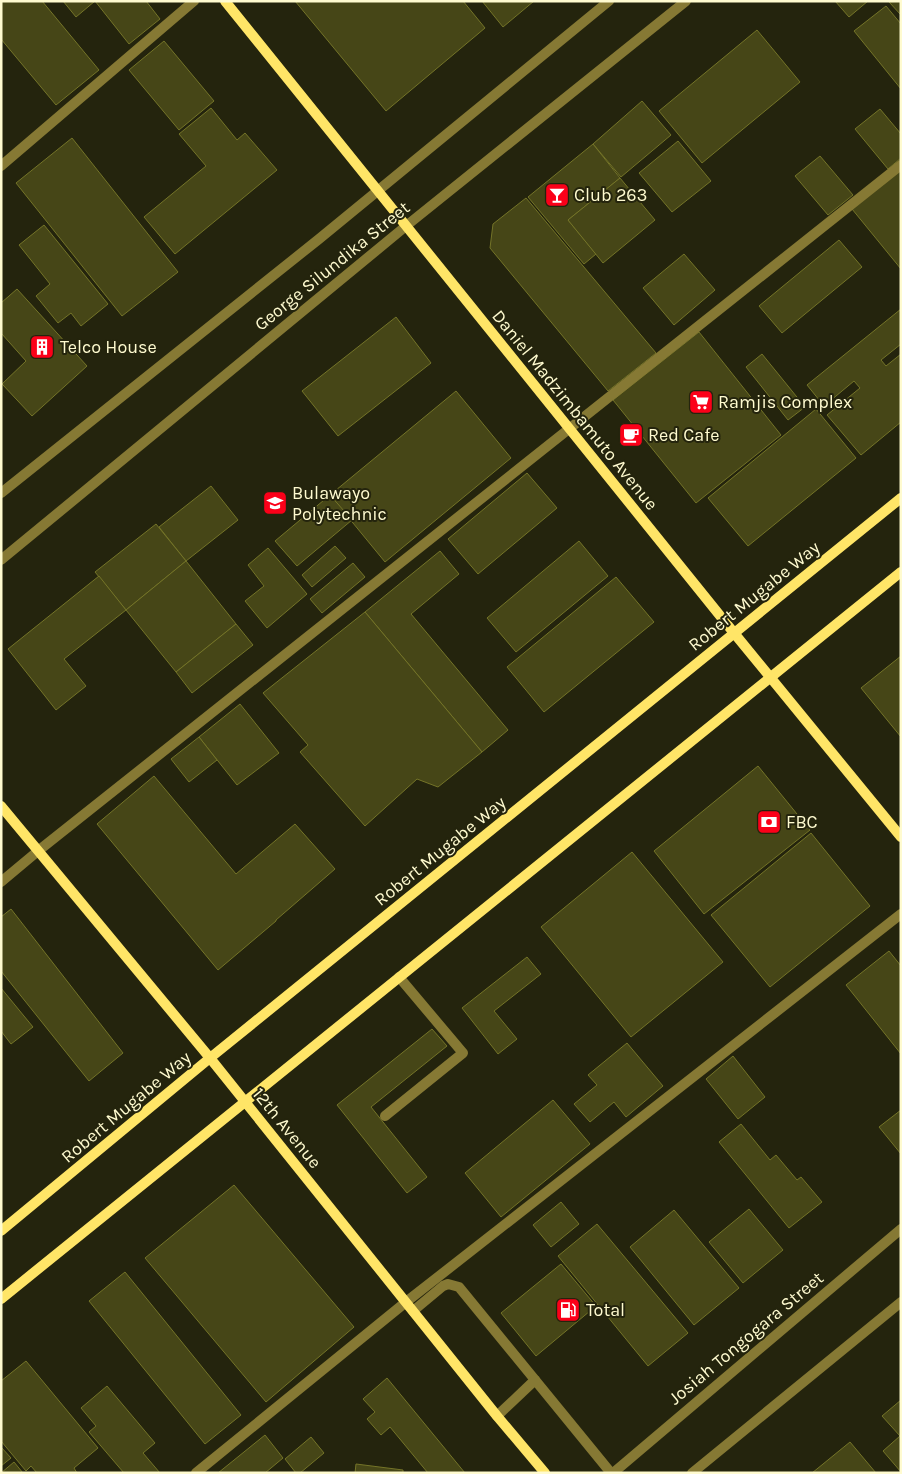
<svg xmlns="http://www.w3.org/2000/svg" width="902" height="1474" font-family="Karla,sans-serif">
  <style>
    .building { fill: #464617; stroke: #747428 }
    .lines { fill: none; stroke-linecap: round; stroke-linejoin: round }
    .lane { stroke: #867934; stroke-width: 10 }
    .street { stroke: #867934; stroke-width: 10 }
    .secondary { stroke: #ffe567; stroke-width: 10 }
    .labels { text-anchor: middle; stroke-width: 4; stroke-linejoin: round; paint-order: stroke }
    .poi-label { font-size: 18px; fill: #fffbd0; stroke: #24240d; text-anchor: start }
    .street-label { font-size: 18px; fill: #fffbd0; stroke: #24240d }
  </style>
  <rect width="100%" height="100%" fill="#24240d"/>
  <g class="building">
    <polygon points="1,1 42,1 99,70 56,105 1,39"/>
    <polygon points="63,1 95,1 76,17"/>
    <polygon points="95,1 146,1 160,19 129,44"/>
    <polygon points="295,1 463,1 485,28 386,111"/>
    <polygon points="482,1 534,1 503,27"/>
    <polygon points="835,1 868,1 849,17"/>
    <polygon points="901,1 901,15 889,2"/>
    <polygon points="886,6 901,24 901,89 854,31"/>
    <polygon points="757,30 800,82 702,163 659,111"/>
    <polygon points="164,41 214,101 179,130 129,70"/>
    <polygon points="642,101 671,135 621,177 593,144"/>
    <polygon points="211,108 237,140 245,133 277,170 175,254 144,217 206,166 179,134"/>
    <polygon points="880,109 901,134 901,158 888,169 855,129"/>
    <polygon points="72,138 178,272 122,316 16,183"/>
    <polygon points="678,141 711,181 672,212 639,173"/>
    <polygon points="593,144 620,178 568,220 596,254 584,264 528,197"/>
    <polygon points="820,156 853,195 828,215 795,176"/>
    <polygon points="901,170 901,269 852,209"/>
    <polygon points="620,178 655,220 603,263 568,220"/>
    <polygon points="526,198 656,353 608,391 490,248 493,224"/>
    <polygon points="44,225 108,304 81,326 71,313 58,323 36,296 50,284 19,245"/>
    <polygon points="839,240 862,267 782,333 759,306"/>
    <polygon points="684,254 715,290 674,325 643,288"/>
    <polygon points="17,289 87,366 32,416 2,384 26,361 1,333 1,303"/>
    <polygon points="901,309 901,344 881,360 886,366 901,354 901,422 861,455 827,415 860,388 854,381 824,406 807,385"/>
    <polygon points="396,317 431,363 338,436 302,391"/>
    <polygon points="699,332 781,435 696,503 613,400"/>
    <polygon points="762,354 805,407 788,420 746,367"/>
    <polygon points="456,391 511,458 385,562 330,495"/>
    <polygon points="816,409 856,458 748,546 708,498"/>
    <polygon points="527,473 557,508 478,574 448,539"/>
    <polygon points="211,486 238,520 186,561 159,527"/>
    <polygon points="330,495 352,520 297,566 275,541"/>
    <polygon points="156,524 186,561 126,610 95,572"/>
    <polygon points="579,541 608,576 516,652 487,618"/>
    <polygon points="335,546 346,558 312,587 302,575"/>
    <polygon points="268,548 307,594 267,628 245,601 264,586 248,565"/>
    <polygon points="440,551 459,574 411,614 508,730 482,752 365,612"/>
    <polygon points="186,561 236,624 176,672 126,610"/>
    <polygon points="353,563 365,577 322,613 310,599"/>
    <polygon points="99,576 126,610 64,659 86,686 56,710 8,649"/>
    <polygon points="616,577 654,622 544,712 507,667"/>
    <polygon points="365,612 482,752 438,787 417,779 365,826 300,752 308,745 263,693"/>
    <polygon points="236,624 253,645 192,693 176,672"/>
    <polygon points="901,656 901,737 861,688"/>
    <polygon points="240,704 279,753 237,785 199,737"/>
    <polygon points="199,737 217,760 189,782 171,759"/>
    <polygon points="758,766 810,830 704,914 654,851"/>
    <polygon points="154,776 236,874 295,824 335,869 276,920 276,921 218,970 97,824"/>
    <polygon points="811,833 870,906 770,987 711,915"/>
    <polygon points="632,852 723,962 631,1037 541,927"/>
    <polygon points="11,909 123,1053 89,1081 1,971 1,917"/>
    <polygon points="889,951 901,966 901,1054 846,985"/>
    <polygon points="527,957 541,974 494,1011 517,1039 498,1054 462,1008"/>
    <polygon points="1,988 33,1027 11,1044 1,1031"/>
    <polygon points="432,1029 447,1046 371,1107 427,1177 407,1193 337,1105"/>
    <polygon points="627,1043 663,1086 626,1117 614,1102 590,1122 574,1104 597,1085 588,1075"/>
    <polygon points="733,1056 765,1097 738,1119 706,1079"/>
    <polygon points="553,1100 590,1144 501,1217 465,1173"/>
    <polygon points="901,1110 901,1154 879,1127"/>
    <polygon points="741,1124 770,1160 776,1155 797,1180 801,1177 822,1202 789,1228 719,1142"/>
    <polygon points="234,1185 354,1327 266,1402 145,1258"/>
    <polygon points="561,1202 579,1224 551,1247 533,1225"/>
    <polygon points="749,1209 783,1250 743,1283 709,1242"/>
    <polygon points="674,1210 739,1288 694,1325 630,1247"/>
    <polygon points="597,1224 688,1333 648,1366 558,1256"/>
    <polygon points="561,1264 596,1306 536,1356 501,1313"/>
    <polygon points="125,1272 241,1415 205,1444 89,1301"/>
    <polygon points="26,1361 98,1448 74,1468 77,1473 37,1473 31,1466 26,1471 1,1441 1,1381"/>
    <polygon points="387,1378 465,1473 428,1473 390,1427 381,1435 367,1419 375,1412 363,1399"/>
    <polygon points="107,1386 155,1443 143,1453 160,1473 124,1473 89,1432 96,1426 81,1408"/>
    <polygon points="901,1400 901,1472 883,1451 900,1436 882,1416"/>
    <polygon points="265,1435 283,1458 265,1473 218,1473"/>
    <polygon points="311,1437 324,1453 300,1473 296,1473 285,1459"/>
    <polygon points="850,1442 876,1473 812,1473"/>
    <polygon points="1,1447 11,1458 1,1466"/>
    <polygon points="14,1462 23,1473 1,1473"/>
    <polygon points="356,1464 403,1470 403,1473 355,1473"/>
  </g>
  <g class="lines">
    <g class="lane">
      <polyline points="1,166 194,1"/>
      <polyline points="1,882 38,851 901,165"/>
      <polyline points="385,1116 463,1053 399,977"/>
      <polyline points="413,1311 443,1286 448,1284 459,1287 611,1473"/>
      <polyline points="497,1416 535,1380"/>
      <polyline points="196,1473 406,1302 901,914"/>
    </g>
    <g class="street">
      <polyline points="1,493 319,239 609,1"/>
      <polyline points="1,560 406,226 686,1"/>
      <polyline points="613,1473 901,1229"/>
      <polyline points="692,1473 901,1302"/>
    </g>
    <g class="secondary">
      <polyline points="225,1 734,633 901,837"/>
      <polyline points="1,806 210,1058 497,1416 545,1473"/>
      <polyline points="1,1231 210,1058 901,498"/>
      <polyline points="1,1299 901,572"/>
    </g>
  </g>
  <defs>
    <symbol id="bar-square" viewBox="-11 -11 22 22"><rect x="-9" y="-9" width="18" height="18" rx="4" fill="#fb0019" stroke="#24240d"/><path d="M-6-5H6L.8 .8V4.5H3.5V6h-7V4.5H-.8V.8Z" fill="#fff"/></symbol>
    <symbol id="building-square" viewBox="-11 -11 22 22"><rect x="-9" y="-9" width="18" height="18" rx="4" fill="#fb0019" stroke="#24240d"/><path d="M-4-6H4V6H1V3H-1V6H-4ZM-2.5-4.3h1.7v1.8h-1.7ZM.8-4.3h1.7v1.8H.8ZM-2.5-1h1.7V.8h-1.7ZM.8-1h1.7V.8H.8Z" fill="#fff"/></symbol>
    <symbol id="supermarket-square" viewBox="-11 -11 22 22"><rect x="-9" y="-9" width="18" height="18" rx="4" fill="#fb0019" stroke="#24240d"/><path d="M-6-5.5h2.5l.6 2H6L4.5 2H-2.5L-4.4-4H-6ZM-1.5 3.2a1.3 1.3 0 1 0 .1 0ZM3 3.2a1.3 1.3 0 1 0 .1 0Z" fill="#fff"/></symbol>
    <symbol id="cafe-square" viewBox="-11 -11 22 22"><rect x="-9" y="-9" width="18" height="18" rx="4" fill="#fb0019" stroke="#24240d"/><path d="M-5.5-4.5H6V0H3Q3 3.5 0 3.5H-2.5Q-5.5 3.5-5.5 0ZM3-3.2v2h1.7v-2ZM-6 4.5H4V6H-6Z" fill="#fff"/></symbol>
    <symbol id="university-square" viewBox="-11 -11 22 22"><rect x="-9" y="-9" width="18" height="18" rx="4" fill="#fb0019" stroke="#24240d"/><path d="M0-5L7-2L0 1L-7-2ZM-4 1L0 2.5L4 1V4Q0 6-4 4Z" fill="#fff"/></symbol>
    <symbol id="bank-square" viewBox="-11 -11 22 22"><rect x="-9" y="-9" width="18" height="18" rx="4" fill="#fb0019" stroke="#24240d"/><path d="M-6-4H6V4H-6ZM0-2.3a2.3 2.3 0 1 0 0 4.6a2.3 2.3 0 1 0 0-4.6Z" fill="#fff"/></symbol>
    <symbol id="fuel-square" viewBox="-11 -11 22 22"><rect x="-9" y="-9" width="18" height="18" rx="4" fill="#fb0019" stroke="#24240d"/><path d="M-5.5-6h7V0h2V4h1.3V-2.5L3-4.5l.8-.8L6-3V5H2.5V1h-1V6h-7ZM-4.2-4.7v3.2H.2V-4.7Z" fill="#fff"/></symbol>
  </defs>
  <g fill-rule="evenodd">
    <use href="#bar-square" x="543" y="181" width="28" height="28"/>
    <use href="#building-square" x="28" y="333" width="28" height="28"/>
    <use href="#supermarket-square" x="687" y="388" width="28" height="28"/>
    <use href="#cafe-square" x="617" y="421" width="28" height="28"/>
    <use href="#university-square" x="261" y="489" width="28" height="28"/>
    <use href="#bank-square" x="755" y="808" width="28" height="28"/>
    <use href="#fuel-square" x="554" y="1296" width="28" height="28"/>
  </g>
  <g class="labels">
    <g class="poi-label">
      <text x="574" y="201">Club 263</text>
      <text x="60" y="353">Telco House</text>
      <text x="718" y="408">Ramjis Complex</text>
      <text x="648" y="441">Red Cafe</text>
      <text x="292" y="499">Bulawayo<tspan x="292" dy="21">Polytechnic</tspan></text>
      <text x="786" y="828">FBC</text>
      <text x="586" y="1316">Total</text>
    </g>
    <g class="street-label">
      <text transform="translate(332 266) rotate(-39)" y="6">George Silundika Street</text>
      <text transform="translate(575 410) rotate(51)" y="6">Daniel Madzimbamuto Avenue</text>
      <text transform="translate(754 596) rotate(-39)" y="6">Robert Mugabe Way</text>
      <text transform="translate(440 851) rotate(-39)" y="6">Robert Mugabe Way</text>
      <text transform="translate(126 1107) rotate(-40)" y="6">Robert Mugabe Way</text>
      <text transform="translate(287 1128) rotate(51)" y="6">12th Avenue</text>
      <text transform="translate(746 1338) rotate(-40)" y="6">Josiah Tongogara Street</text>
    </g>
  </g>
  <rect width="902" height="1474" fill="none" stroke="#fffbd0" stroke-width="5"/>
</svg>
